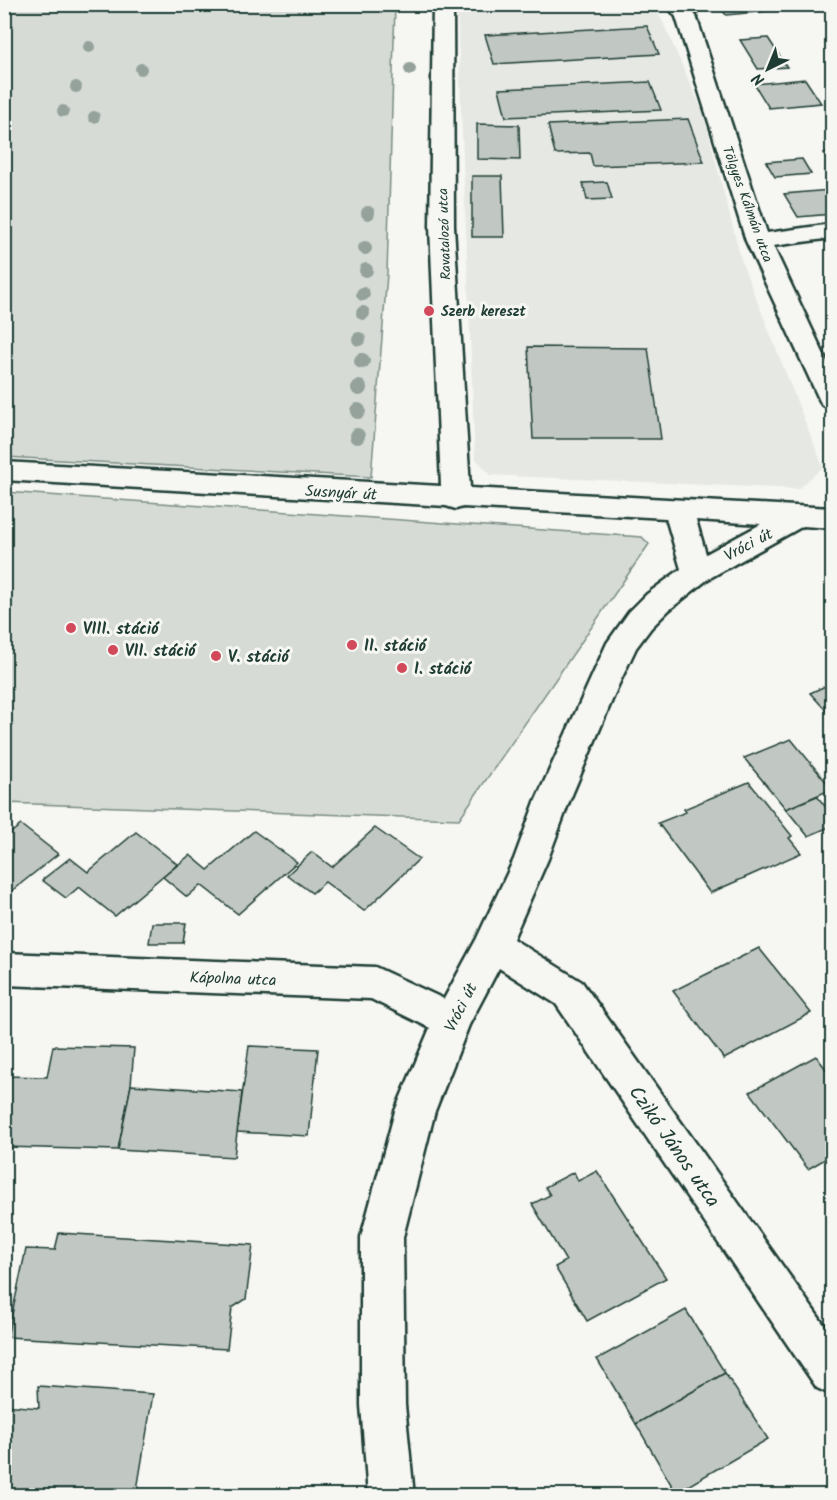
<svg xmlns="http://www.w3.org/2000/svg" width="837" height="1500" font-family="Kalam,sans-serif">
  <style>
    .built { fill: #e6e8e4 }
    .green { fill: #d6dbd6; stroke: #7a8c85; stroke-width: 1.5 }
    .building { fill: #c1c8c3; stroke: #1f3d34; stroke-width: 1.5 }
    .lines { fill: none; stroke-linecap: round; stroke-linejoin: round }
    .minor-casing { stroke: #1f3d34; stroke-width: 5 }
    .minor { fill: #f6f6f2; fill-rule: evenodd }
    .tree { fill: #94a29b }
    .poi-dot { fill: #d1495b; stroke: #f6f6f2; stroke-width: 2 }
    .labels { text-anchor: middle; stroke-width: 6; stroke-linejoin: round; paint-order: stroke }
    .far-street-label { font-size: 14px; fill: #1f3d34; stroke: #f6f6f2 }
    .far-poi-label { font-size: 14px; font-weight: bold; fill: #1f3d34; stroke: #f6f6f2; text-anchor: start }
    .street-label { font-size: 16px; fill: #1f3d34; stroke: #f6f6f2 }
    .poi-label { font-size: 16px; font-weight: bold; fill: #1f3d34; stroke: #f6f6f2; text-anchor: start }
    .near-street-label { font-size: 20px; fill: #1f3d34; stroke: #f6f6f2 }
  </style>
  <rect width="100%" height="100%" fill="#f6f6f2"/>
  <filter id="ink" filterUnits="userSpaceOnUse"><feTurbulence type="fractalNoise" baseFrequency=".0167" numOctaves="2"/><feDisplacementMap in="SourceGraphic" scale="12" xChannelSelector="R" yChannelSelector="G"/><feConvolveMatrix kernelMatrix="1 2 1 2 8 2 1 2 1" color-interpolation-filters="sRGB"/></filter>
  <g filter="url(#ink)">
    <polygon class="built" points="457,5 655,5 703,112 742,263 823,467 798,489 491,475 475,458"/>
    <g class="green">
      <polygon points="4,5 395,5 387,274 371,477 5,457"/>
      <polygon points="5,492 642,537 649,544 459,819 5,803"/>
    </g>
    <g class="building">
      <polygon points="718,4 773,4 778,10 726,15"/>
      <polygon points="647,26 659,54 494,64 485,35"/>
      <polygon points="768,38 787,67 758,69 740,40"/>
      <polygon points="805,79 821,103 769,108 754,84"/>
      <polygon points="650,82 661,110 506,117 499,89"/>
      <polygon points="688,119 704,162 593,166 590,153 555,154 548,125"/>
      <polygon points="477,124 519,125 520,160 477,159"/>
      <polygon points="832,152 832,168 823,153"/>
      <polygon points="802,159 811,174 775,177 766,162"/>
      <polygon points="472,176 502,176 504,237 472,237"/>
      <polygon points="607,182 612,199 587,200 583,183"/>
      <polygon points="830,190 832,214 798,217 784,194"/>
      <polygon points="528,347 648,348 661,439 533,439"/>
      <polygon points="832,683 832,717 810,693"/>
      <polygon points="791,739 832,789 786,809 744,758"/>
      <polygon points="749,782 792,836 789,838 801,853 710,893 658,823 686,812 684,809"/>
      <polygon points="817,796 832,815 832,826 808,836 786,809"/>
      <polygon points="21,825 58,854 4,897 4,838"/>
      <polygon points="375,828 419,859 364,911 325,882 312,893 287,875 312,852 332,867"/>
      <polygon points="254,831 297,862 238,914 201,885 187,897 163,877 190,855 208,870"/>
      <polygon points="136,832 177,864 115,916 79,887 66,898 42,880 70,858 88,872"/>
      <polygon points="152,923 186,923 183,943 149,943"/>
      <polygon points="759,948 811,1013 724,1059 673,991"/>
      <polygon points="53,1046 134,1048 131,1085 118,1150 4,1147 4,1076 47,1077"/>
      <polygon points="249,1046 318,1049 309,1136 237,1132"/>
      <polygon points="816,1056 832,1077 832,1155 808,1169 750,1092"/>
      <polygon points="131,1085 242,1092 234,1157 118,1150"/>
      <polygon points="597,1171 666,1278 587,1321 555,1267 566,1261 532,1204 550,1195 545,1187 574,1172 578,1181"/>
      <polygon points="59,1233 253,1245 246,1299 232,1308 227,1349 7,1337 26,1249 55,1250"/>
      <polygon points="686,1310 725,1373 636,1424 597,1359"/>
      <polygon points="725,1373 768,1439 676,1493 636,1424"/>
      <polygon points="38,1386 153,1394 136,1496 54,1496 12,1492 11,1496 4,1496 4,1405 39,1408"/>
    </g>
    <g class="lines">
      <defs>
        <g id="minor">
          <path d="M433,4H453L454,226L470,488L832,508V528L803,526L708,579L669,610L651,628L636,648L618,686L569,802L548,859L513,939L582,982L832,1336V1395L817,1388L556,1004L499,968L469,1025L435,1111L403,1237L405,1405L414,1496H368L361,1405V1237L395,1111L430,1028L371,999L4,985V953L375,967L444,999L477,938L514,859L535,802L607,643L629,612L647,594L681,569L666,518L463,507L456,509L446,506L4,480V462L441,486L430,226ZM696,520L761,524L706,554Z"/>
          <polygon points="666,4 687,4 696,16 767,233 832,224 832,238 773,246 832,372 832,407 822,405 819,399 746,241 676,17"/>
        </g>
      </defs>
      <use href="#minor" class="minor-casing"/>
      <use href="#minor" class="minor"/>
    </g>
    <g class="tree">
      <circle cx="89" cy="47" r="6"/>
      <circle cx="141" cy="69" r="6"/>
      <circle cx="410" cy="69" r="6"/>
      <circle cx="76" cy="87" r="6"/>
      <circle cx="63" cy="111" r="6"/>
      <circle cx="94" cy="117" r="6"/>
      <circle cx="368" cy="213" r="7"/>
      <circle cx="365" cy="248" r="7"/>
      <circle cx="366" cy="270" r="7"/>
      <circle cx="363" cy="294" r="7"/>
      <circle cx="363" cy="313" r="7"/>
      <circle cx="359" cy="339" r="7"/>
      <circle cx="362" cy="361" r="8"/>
      <circle cx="359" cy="388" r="8"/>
      <circle cx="358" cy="411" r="8"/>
      <circle cx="357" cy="436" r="8"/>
    </g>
  </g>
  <g class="poi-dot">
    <circle cx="429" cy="311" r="6"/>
    <circle cx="71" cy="628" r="6"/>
    <circle cx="352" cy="645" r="6"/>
    <circle cx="113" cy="650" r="6"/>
    <circle cx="216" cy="656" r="6"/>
    <circle cx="402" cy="668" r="6"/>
  </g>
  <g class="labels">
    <g class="far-street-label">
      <text transform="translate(748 204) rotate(70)" y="5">Tölgyes Kálmán utca</text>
      <text transform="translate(444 234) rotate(-92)" y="5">Ravatalozó utca</text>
    </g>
    <g class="far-poi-label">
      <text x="441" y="316">Szerb kereszt</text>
    </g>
    <g class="street-label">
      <text transform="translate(341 492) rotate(3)" y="6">Susnyár út</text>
      <text transform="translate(748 544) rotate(-28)" y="6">Vróci út</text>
      <text transform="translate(233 978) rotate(2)" y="6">Kápolna utca</text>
      <text transform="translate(460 1007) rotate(-63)" y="6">Vróci út</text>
    </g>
    <g class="poi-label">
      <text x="83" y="634">VIII. stáció</text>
      <text x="364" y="651">II. stáció</text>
      <text x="125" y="656">VII. stáció</text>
      <text x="228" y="662">V. stáció</text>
      <text x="414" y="674">I. stáció</text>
    </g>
    <g class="near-street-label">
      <text transform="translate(675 1146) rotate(55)" y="7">Czikó János utca</text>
    </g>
  </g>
  <rect width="837" height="1500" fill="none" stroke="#f6f6f2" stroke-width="24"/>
  <rect x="12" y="12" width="813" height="1476" fill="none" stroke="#1f3d34" stroke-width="2" filter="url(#ink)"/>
  <g transform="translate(768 69) rotate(223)" stroke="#f6f6f2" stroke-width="4.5" paint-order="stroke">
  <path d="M0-4.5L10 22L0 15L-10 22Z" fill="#1f3d34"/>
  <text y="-9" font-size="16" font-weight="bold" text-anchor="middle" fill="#1f3d34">N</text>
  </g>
</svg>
